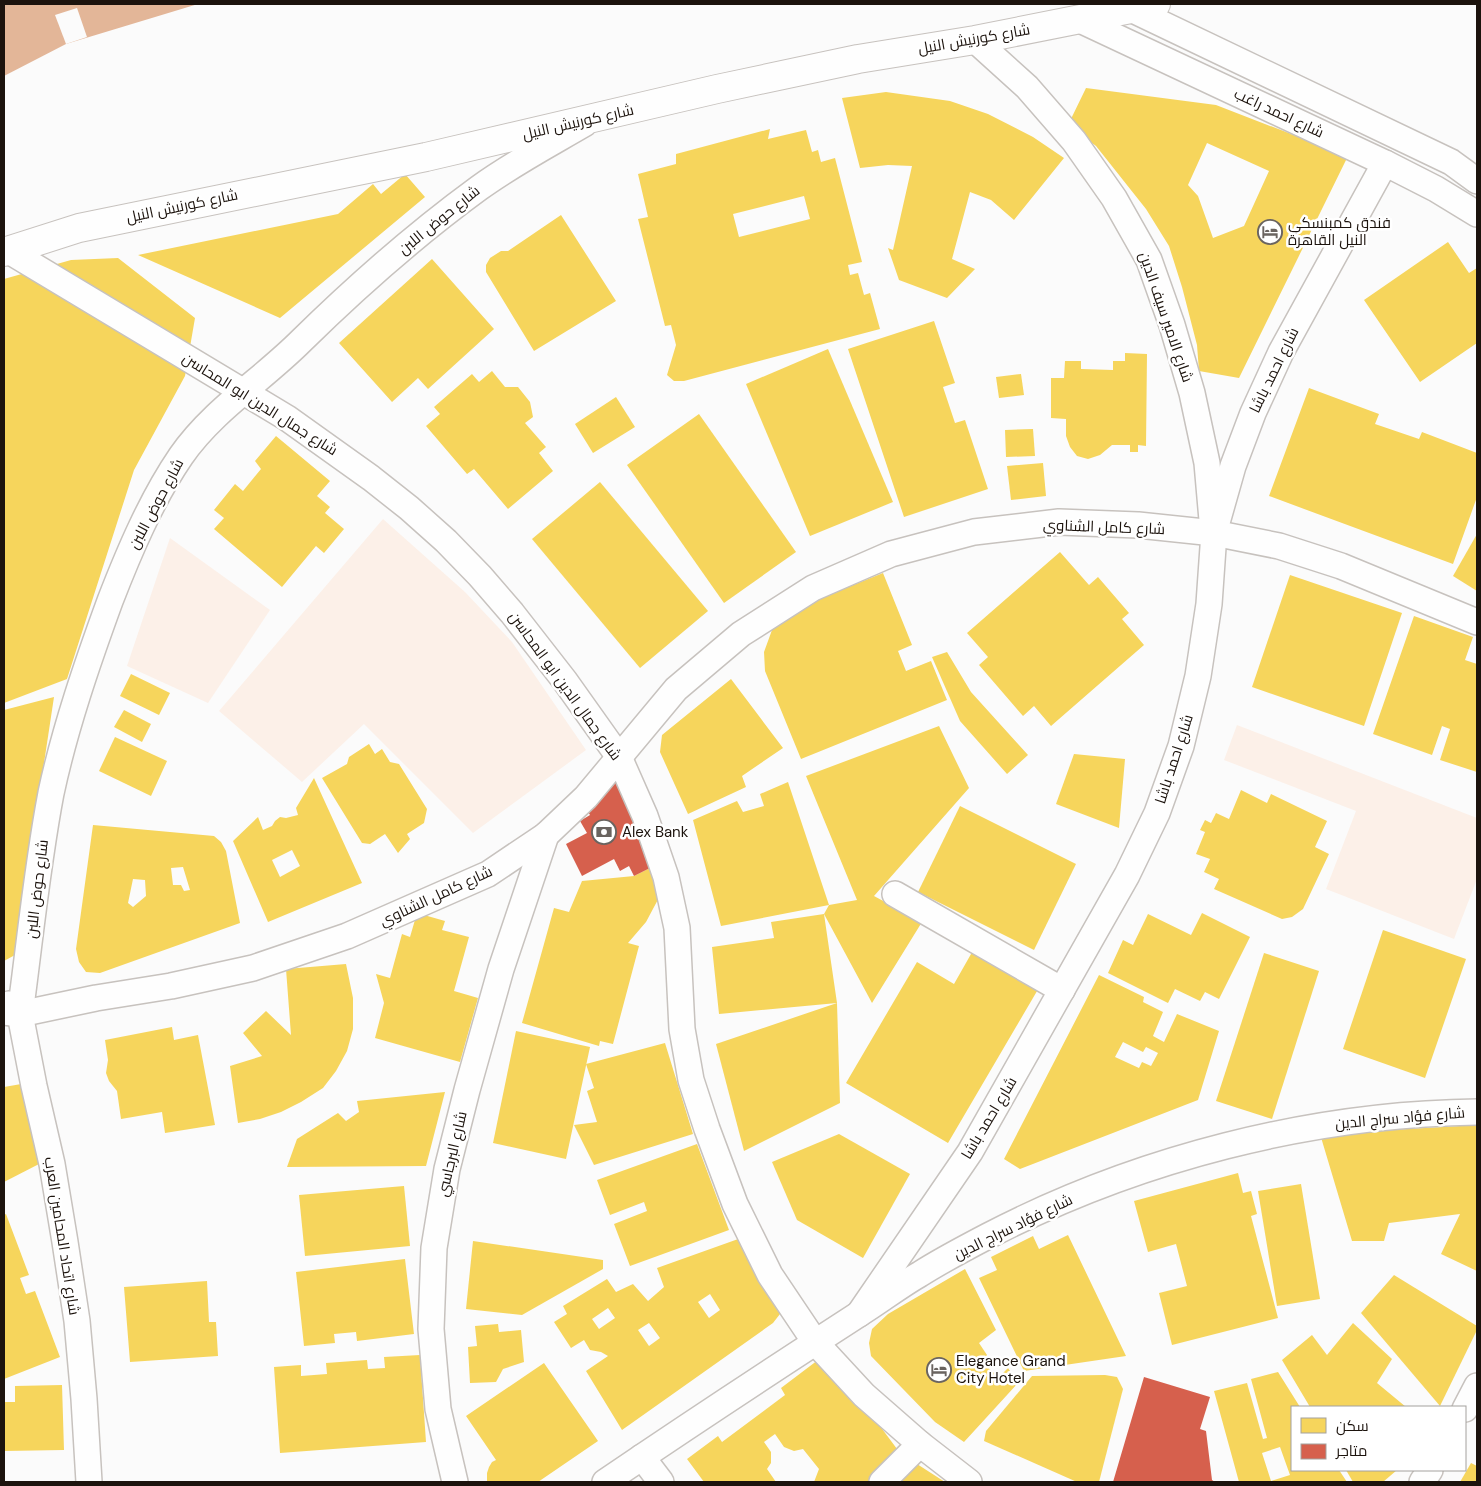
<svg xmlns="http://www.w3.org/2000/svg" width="1481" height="1486" font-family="'DM Sans',Cairo,sans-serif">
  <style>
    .green { fill: #fcf0e8 }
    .water { fill: #e3b698 }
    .pier { fill: #fbfbfb }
    .homes { fill: #f6d55c; fill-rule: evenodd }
    .shops { fill: #d6604d }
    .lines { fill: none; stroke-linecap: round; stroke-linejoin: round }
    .minor-casing { stroke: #c7c2be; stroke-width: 28 }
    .trunk-casing { stroke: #c7c2be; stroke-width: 30 }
    .minor { stroke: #fefefe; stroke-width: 25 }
    .trunk { stroke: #fefefe; stroke-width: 28 }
    .labels { text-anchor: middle; stroke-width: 5; stroke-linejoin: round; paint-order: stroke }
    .street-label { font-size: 15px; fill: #1c130d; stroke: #fff }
    .poi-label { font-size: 15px; fill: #1c130d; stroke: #fff; text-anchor: start }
  </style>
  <rect width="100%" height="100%" fill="#fbfbfb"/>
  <g class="green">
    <polygon points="383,519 465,592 512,642 586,750 473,833 364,724 302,782 219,711"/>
    <polygon points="170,538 270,610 208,703 127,666"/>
    <polygon points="1237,725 1477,818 1477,879 1454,939 1326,889 1356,811 1224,760"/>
  </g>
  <polygon class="water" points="4,4 198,4 66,44 4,76"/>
  <polygon class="pier" points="77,8 87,37 66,44 55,15"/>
  <g class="homes">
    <path d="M1086,88L1216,105L1348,156L1239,378L1199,371L1197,345L1182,287L1169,246L1146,209L1096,146L1068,125ZM1207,143L1269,171L1244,226L1213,238L1198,196L1188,185Z"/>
    <polygon points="886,92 950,101 988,114 1033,137 1064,158 1014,220 991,200 970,192 952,259 975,269 947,298 899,280 888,248 893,250 912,166 888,165 860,168 842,98"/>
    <path d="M770,129L768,139L806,130L812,152L818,150L821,162L835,158L862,262L848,265L850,275L858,273L864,295L870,293L880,329L684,381H674L667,375L676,345L671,325L665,326L638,219L648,217L638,174L676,164V154ZM804,196L810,219L739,237L733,214Z"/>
    <polygon points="405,174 425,197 280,318 138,255 338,214 373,184 381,194"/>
    <polygon points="561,215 616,301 534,351 486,272 486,265 490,258 501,251 508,251"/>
    <polygon points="1448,242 1469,273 1477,268 1477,343 1420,382 1364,300"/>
    <polygon points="118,258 195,318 185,376 134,470 67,679 4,703 4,279 71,260"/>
    <polygon points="432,259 494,329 428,389 418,378 392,402 339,343"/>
    <polygon points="934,321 955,383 943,387 955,423 965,420 988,489 904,517 848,349"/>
    <polygon points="828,349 893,502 810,536 746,384"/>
    <polygon points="1125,353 1147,354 1146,446 1138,445 1138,452 1130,452 1130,445 1112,445 1100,455 1088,459 1077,456 1070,447 1066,436 1066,419 1051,418 1051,378 1064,378 1065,361 1081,361 1081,369 1113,370 1113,361 1125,361"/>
    <polygon points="492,371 505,387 518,387 530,402 533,417 525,423 546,447 539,453 553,471 508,509 474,469 467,474 426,426 440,414 434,407 472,374 479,382"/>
    <polygon points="1021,374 1024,395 999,398 996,377"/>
    <polygon points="1309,388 1379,414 1375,424 1419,439 1422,432 1477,453 1477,497 1453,564 1269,496"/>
    <polygon points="616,397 635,427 593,453 575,424"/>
    <polygon points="699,414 796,552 724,603 627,465"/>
    <polygon points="1033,429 1035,456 1006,457 1005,430"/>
    <polygon points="276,436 330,481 317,496 330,507 325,513 344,529 324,553 316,546 282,587 214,529 224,518 214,510 235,484 243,491 261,469 255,461"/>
    <polygon points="1043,463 1046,496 1011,500 1007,466"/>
    <polygon points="600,482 708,611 640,668 532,539"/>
    <polygon points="1477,534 1477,591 1453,576"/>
    <polygon points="1060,552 1089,585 1098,577 1129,613 1122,619 1144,645 1051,726 1034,706 1023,716 979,665 988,657 967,633"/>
    <polygon points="883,573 912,645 898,651 906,671 931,661 947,700 801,759 765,671 764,652 772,630 791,610"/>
    <polygon points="1290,575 1402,613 1364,726 1252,687"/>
    <polygon points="1414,616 1473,637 1465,660 1477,664 1477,772 1440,760 1450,729 1442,726 1432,755 1373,734"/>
    <polygon points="947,652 971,692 1028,755 1007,774 960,721 932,657"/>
    <polygon points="131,674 170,693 159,715 120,696"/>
    <polygon points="731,679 783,748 742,776 746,787 688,814 660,752 662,735"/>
    <polygon points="54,697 15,955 4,961 4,710"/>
    <polygon points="124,710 151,724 142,742 114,727"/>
    <polygon points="939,726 969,788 874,896 922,922 872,1003 824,914 829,905 857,900 806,776"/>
    <polygon points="115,737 167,761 151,796 99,771"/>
    <polygon points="369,744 375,754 382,749 390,762 399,764 427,809 424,823 407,834 410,839 398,853 385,834 370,844 362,843 322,778 347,764 349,757"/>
    <polygon points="1074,754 1125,759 1119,828 1056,804"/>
    <path d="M314,778L362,883L268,922L233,841L258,817L263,830L272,826L275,821L280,817L286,818L298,815L296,808ZM292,850L300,866L280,877L272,860Z"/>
    <polygon points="788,782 829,905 721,926 693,820 737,801 743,812 764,806 760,794"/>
    <polygon points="1241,790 1267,803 1271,794 1327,821 1315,847 1329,854 1303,909 1292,917 1282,919 1214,889 1219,879 1204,872 1210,859 1196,854 1205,832 1200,830 1205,820 1211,823 1216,813 1229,819"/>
    <polygon points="960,806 1076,864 1034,950 918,892"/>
    <path d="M93,825L214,836L221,842L226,851L240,923L100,973L86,972L79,962L76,949ZM183,867L190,890L184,891L181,885H173L171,868ZM133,879L145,880L146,896L133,907L128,903Z"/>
    <polygon points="658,864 662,892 646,922 628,943 639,946 613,1044 600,1041 599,1046 522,1023 554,908 569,912 582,881 634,876"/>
    <polygon points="417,913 445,921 442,930 469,937 454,991 478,998 460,1062 375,1038 384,1003 376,974 390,978 402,934 410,937"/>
    <polygon points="1202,913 1250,937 1219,999 1205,992 1200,1001 1175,989 1168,1003 1108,973 1123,940 1133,945 1148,914 1191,935"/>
    <polygon points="824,914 837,1003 719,1014 712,947 774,938 771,922"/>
    <polygon points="1383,930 1466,959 1425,1078 1343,1049"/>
    <polygon points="975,947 1040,986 948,1143 846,1083 917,962 954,984"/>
    <polygon points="1264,953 1319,971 1272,1119 1216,1101"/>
    <polygon points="346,964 353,998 353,1029 347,1051 336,1071 323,1088 301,1102 281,1112 260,1119 238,1123 230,1066 262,1056 243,1033 266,1011 291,1035 286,969"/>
    <path d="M1099,975L1144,997L1143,1002L1163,1012L1153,1036L1164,1042L1177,1014L1219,1031L1198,1100L1020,1169L1004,1159ZM1123,1042L1143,1052L1146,1047L1158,1053L1151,1066L1142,1062L1139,1068L1115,1057Z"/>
    <polygon points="837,1003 840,1103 744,1151 716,1044"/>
    <polygon points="172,1027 174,1040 198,1035 215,1125 165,1133 162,1112 121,1119 117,1091 109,1081 106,1073 108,1060 105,1040"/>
    <polygon points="516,1031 590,1047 566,1159 493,1143"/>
    <polygon points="665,1043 693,1134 594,1165 574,1125 597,1122 587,1091 594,1088 586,1064"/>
    <polygon points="27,1083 41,1163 4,1182 4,1087"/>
    <polygon points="445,1092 426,1166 287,1167 297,1139 338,1113 346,1121 359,1112 357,1101"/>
    <polygon points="1477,1125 1477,1271 1441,1254 1460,1214 1389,1223 1384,1241 1352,1241 1320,1134"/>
    <polygon points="839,1134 910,1174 863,1258 797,1220 772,1162"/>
    <polygon points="697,1144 729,1230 630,1266 614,1224 647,1211 644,1202 610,1215 597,1180"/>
    <polygon points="1238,1173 1243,1193 1251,1191 1257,1214 1251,1216 1278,1318 1172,1345 1159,1293 1187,1286 1176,1244 1148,1252 1134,1201"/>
    <polygon points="1301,1184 1320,1299 1277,1306 1258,1191"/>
    <polygon points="404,1186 410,1246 305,1256 299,1195"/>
    <polygon points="6,1214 29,1275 20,1278 26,1294 35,1291 60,1357 4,1379 4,1215"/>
    <polygon points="1068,1235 1126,1356 1024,1371 979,1278 997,1270 991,1257 1033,1236 1039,1249"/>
    <path d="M741,1238L779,1304L780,1314L773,1323L622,1430L586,1371L608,1356L601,1352L590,1350L584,1340L571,1348L554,1322L567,1314L563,1306L607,1279L616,1292L633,1284L648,1301L664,1287L657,1268ZM710,1294L720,1310L709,1318L698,1302ZM608,1308L615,1318L599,1329L592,1319ZM649,1323L660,1338L649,1346L638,1330Z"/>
    <polygon points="473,1241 603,1260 603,1269 522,1315 466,1309"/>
    <polygon points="405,1259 414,1334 357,1341 356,1332 334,1334 335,1343 304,1346 296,1272"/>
    <polygon points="965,1269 996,1330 979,1343 987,1355 981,1362 999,1377 1008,1368 1018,1383 964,1442 935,1422 871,1356 869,1343 872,1329 888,1314"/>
    <polygon points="1394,1275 1477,1326 1477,1330 1440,1406 1361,1313"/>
    <polygon points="207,1281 209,1322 216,1322 218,1356 130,1362 124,1287"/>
    <polygon points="1353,1323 1392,1359 1377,1383 1406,1407 1310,1407 1282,1360 1312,1335 1327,1355"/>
    <polygon points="498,1324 499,1332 521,1330 524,1362 503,1369 496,1382 470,1383 468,1347 477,1346 475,1326"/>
    <polygon points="420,1355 426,1442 280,1453 274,1367 301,1365 301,1376 327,1374 326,1363 367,1360 368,1369 385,1368 384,1357"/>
    <polygon points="818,1360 836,1367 903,1457 870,1482 814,1482 819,1469 803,1449 794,1451 784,1447 775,1434 764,1442 771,1452 771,1463 767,1469 776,1482 704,1482 687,1459 718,1436 722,1442 785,1395 781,1388"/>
    <polygon points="544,1363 598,1441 538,1482 487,1482 487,1473 489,1467 492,1462 496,1460 466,1416"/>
    <path d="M1278,1372L1300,1407H1292V1470H1339L1347,1482H1239L1214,1391L1247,1383L1263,1439L1267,1438L1251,1379ZM1280,1447L1290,1475L1271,1481L1262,1453Z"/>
    <polygon points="1105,1375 1117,1377 1123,1389 1099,1482 1077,1482 984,1441 986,1431 1032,1376"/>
    <polygon points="62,1385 64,1450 4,1451 4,1402 15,1402 15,1386"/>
    <polygon points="1471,1463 1477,1466 1477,1482 1460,1482"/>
    <polygon points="917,1464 945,1482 900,1482"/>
    <polygon points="1346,1470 1397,1470 1383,1482 1353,1482"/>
  </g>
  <g class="shops">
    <polygon points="620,779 658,864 634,876 629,866 620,871 614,859 582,876 566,844 587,833 580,821 590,815 584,805 602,789"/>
    <polygon points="1144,1377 1210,1397 1200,1429 1206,1431 1212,1480 1215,1482 1113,1482"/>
  </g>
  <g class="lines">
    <defs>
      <g id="minor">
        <polyline points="1131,9 1451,162 1477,181"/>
        <polyline points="1078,19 1385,163 1436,189 1477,214"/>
        <polyline points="975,40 1027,87 1074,141 1114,198 1149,260 1172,325 1192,393 1207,463 1212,520"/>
        <polyline points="9,251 287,418 371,478 409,508 446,541 480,576 512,613 565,681 619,757 645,816 666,877 677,928 682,1029 691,1080 707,1129 735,1204 770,1275 815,1342 864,1395 920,1444 969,1482"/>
        <polyline points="895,894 1062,990"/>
        <polyline points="9,1004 20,1014 34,1086 52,1164 65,1242 77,1321 84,1399 89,1482"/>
        <polyline points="4,1012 20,1014 96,998 171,986 253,968 347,936 488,874 546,835 586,797 676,689 741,634 813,588 891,554 974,532 1059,522 1138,525 1214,533 1279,546 1341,566 1477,622"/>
        <path d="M20,1014C30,940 37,866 51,793C65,728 87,664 110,601C129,552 151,500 181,456C213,410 262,380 301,341C357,286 416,234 479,188C512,164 548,145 584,124"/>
        <polyline points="859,1314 970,1152 1127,875 1157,813 1181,746 1198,676 1209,604 1214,533 1233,466 1253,413 1281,352 1385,163"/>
        <polyline points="1465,1409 1477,1386"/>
        <polyline points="642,1457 661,1482"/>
        <polyline points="455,1482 438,1409 431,1329 434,1248 447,1169 467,1090 501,969 546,835"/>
        <path d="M605,1482C689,1425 774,1369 859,1314C880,1301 899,1286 920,1274C942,1260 965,1248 988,1236C1136,1159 1311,1114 1477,1112"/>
        <polyline points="882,1482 920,1444"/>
        <polyline points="1422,1482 1430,1470"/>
      </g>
      <polyline id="trunk" points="4,252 79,228 426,157 717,89 858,59 975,40 1156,4"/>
    </defs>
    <use href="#minor" class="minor-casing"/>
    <use href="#trunk" class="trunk-casing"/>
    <use href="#minor" class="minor"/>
    <use href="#trunk" class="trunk"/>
  </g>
  <defs>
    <symbol id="hotel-ring" viewBox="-11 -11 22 22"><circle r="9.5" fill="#fff" stroke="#6a6460" stroke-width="1.5"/><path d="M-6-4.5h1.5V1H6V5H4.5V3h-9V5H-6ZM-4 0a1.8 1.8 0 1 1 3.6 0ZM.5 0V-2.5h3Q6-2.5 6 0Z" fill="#6a6460"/></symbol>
    <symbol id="bank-ring" viewBox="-11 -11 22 22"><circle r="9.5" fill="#fff" stroke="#6a6460" stroke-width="1.5"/><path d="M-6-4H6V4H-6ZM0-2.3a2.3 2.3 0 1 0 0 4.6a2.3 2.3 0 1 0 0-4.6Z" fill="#6a6460"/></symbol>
  </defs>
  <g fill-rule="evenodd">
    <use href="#hotel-ring" x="1256" y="218" width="28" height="28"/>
    <use href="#bank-ring" x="590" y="818" width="28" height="28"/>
    <use href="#hotel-ring" x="925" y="1356" width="28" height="28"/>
  </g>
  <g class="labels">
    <g class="street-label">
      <text transform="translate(974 39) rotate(-10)" y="5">شارع كورنيش النيل</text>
      <text transform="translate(1279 113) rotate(25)" y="5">شارع احمد راغب</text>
      <text transform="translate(578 122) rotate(-13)" y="5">شارع كورنيش النيل</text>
      <text transform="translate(182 206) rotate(-12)" y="5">شارع كورنيش النيل</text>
      <text transform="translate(439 220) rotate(-39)" y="5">شارع حوض اللبن</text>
      <text transform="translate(1166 317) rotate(71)" y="5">شارع الامير سيف الدين</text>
      <text transform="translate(1274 370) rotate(-64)" y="5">شارع احمد باشا</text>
      <text transform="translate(260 404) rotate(32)" y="5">شارع جمال الدين ابو المحاسن</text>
      <text transform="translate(156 504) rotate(-62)" y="5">شارع حوض اللبن</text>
      <text transform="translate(1104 527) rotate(2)" y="5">شارع كامل الشناوي</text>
      <text transform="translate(565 686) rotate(54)" y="5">شارع جمال الدين ابو المحاسن</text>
      <text transform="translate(1174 759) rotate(-72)" y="5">شارع احمد باشا</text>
      <text transform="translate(37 889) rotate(-83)" y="5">شارع حوض اللبن</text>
      <text transform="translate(436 896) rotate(-25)" y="5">شارع كامل الشناوي</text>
      <text transform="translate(989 1118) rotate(-59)" y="5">شارع احمد باشا</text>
      <text transform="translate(1400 1118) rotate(-5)" y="5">شارع فؤاد سراج الدين</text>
      <text transform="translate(452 1154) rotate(-77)" y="5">شارع البرجاسي</text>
      <text transform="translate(1013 1227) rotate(-26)" y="5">شارع فؤاد سراج الدين</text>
      <text transform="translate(62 1236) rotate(81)" y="5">شارع اتحاد المحامين العرب</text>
    </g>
    <g class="poi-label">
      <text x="1288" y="228">فندق كمبنسكي<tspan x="1288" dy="17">النيل القاهرة</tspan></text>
      <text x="622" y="837">Alex Bank</text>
      <text x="956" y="1366">Elegance Grand<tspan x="956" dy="17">City Hotel</tspan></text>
    </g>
  </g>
  <rect width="1481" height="1486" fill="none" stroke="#1c130d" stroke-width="10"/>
  <rect x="1291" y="1406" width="175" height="65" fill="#ffffff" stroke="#a4a19e"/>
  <rect x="1301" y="1418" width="25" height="15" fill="#f6d55c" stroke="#a4a19e"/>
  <text x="1336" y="1431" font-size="15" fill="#1c130d">سكن</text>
  <rect x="1301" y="1444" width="25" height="15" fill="#d6604d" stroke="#a4a19e"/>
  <text x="1336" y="1456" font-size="15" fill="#1c130d">متاجر</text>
</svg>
